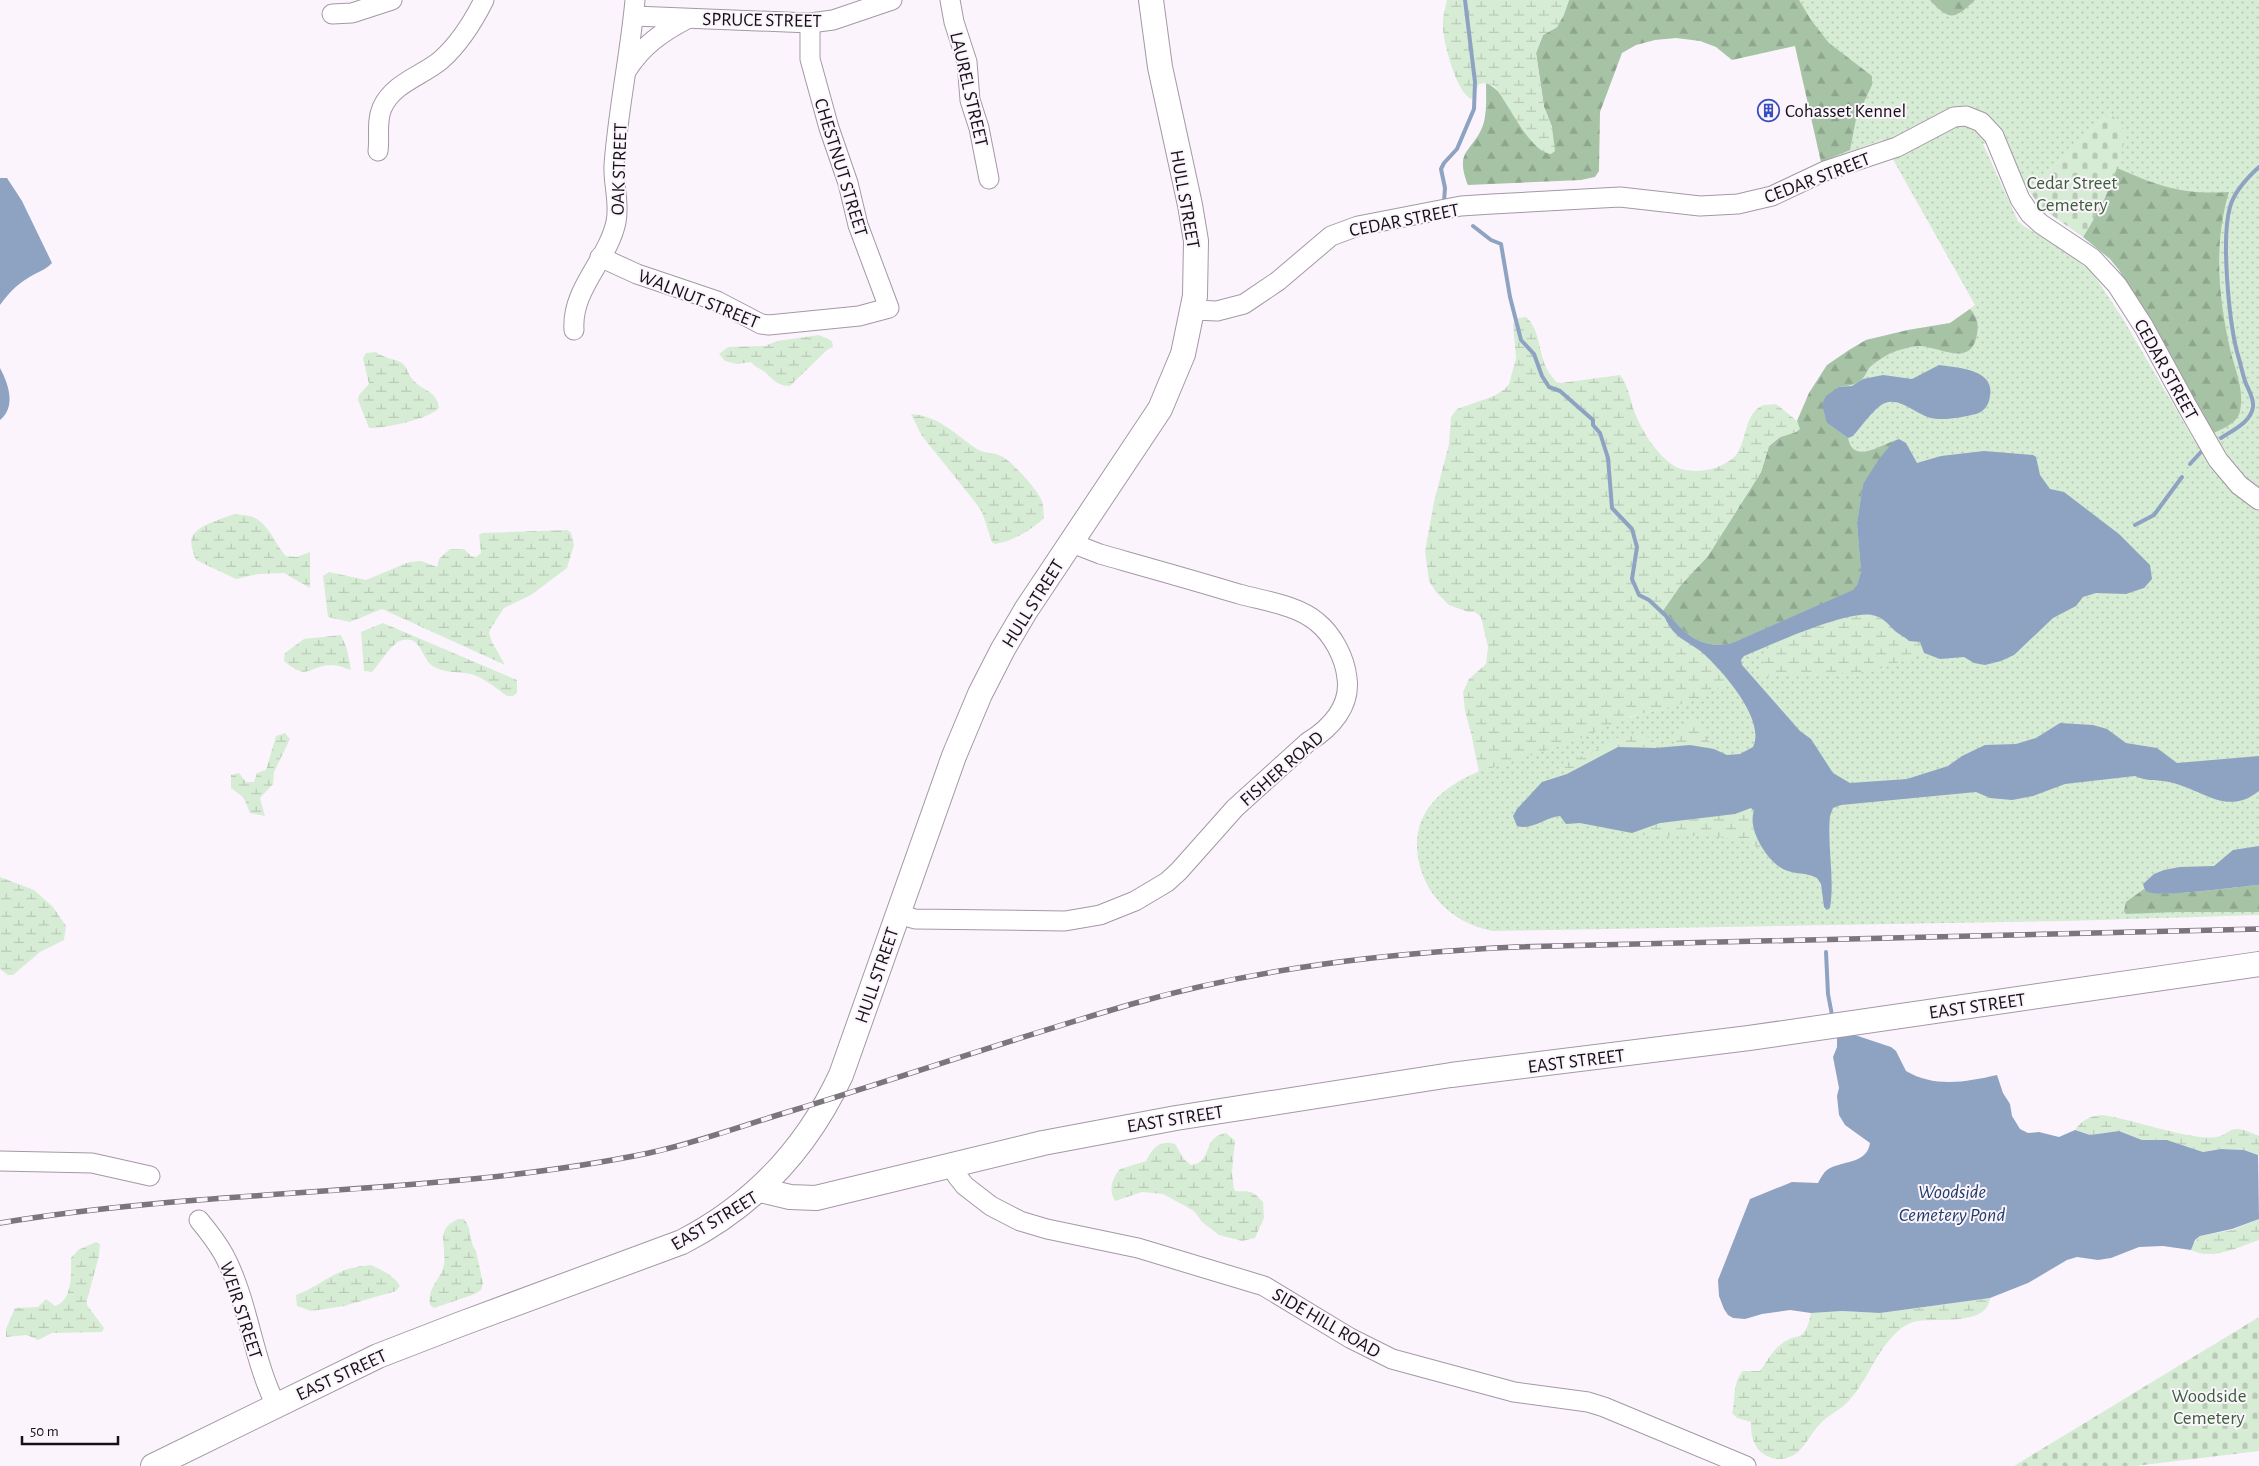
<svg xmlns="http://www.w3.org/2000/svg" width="2259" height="1466" font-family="'Alegreya Sans',sans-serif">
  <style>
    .grass { fill: url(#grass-dots); fill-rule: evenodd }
    .forest { fill: url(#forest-firs) }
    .wetland { fill: url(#wetland-marsh) }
    .cemetery { fill: url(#cemetery-stones) }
    .water { fill: #8ea3c2 }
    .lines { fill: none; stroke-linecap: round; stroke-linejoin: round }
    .stream { stroke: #8ea3c2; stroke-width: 4 }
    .minor-casing { stroke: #a498a6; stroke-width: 21 }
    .major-casing { stroke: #a498a6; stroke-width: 26 }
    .minor { stroke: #fff; stroke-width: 19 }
    .major { stroke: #fff; stroke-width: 24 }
    .rail-casing { stroke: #7b757c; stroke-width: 5.5 }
    .rail { stroke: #fcf4fd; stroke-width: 4; stroke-dasharray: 11; stroke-linecap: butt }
    .labels { text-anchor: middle; stroke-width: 4; stroke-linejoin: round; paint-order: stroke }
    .street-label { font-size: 19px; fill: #151116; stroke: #fcf4fd }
    .poi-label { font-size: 19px; fill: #151116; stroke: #fcf4fd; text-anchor: start }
    .park-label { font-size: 19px; fill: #386137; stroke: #fcf4fd }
    .water-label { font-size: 20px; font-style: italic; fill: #203d67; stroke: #fcf4fd }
  </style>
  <defs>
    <pattern id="grass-dots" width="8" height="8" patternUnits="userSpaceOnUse" patternTransform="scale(1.25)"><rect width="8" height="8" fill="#d7ecd5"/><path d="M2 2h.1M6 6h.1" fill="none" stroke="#b8c9b6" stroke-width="1.8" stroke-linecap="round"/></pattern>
    <pattern id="forest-firs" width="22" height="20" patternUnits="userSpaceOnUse" patternTransform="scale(1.25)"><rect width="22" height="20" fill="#a7c3a6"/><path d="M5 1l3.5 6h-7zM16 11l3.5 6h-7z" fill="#8fa68e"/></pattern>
    <pattern id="wetland-marsh" width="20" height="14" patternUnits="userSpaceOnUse" patternTransform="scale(1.25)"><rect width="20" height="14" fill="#d7ecd5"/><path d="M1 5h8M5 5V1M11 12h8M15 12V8" fill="none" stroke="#b8c9b6"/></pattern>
    <pattern id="cemetery-stones" width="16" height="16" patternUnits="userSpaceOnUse" patternTransform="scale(1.25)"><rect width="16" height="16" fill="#d7ecd5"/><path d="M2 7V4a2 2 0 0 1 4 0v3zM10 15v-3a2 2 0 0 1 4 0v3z" fill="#b8c9b6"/></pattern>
  </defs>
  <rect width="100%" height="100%" fill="#fcf4fd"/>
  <path class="grass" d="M1785,0H2259V915L2067,921L1493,931C1471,927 1450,916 1436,898C1423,882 1416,861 1417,841C1421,774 1518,759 1569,742C1586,737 1601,727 1618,721C1648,711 1675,708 1704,694L1662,612L1799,429L1797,421L1809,393L1827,365L1866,340L1908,330L1950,323L1975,305L1882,140L1821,162ZM2111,114L2126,133C2117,170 2104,205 2083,237L2110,259L2119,270L2167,348L2212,434L2194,440L2123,319L2092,272L2058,245L2025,227L2018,221L1983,144L2007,140L2022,180L2029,190L2091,130Z"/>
  <g class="forest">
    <path d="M1569,0H1799L1811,20L1829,43L1872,76V85L1856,119L1850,150L1821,162L1795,46L1732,60L1716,47L1700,41L1676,38L1655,40L1636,45L1622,53L1600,112L1599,171L1595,177L1581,180L1468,185C1453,148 1475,152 1484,122C1487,109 1486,96 1486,83C1502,89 1515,115 1523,130L1552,127L1544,107L1536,53L1543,35L1557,27Z"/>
    <path d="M1930,0H1975C1955,19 1950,22 1930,0Z"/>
    <path d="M2117,168C2158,186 2183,195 2229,192C2214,241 2218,294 2229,344C2233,366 2245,387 2240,411C2238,423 2222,429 2212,434L2167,348L2119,270L2110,259L2083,237L2104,200Z"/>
    <path d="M1970,309C1977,317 1979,324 1977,334C1971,370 1939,345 1917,346C1910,347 1898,350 1891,353C1885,356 1874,363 1869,368C1867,371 1866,375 1863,378C1857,385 1848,386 1839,387L1827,423L1848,438C1853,464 1878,446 1894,441L1863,484L1857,523L1861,572L1857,585L1854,590L1732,643C1711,648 1695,642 1680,627C1674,621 1670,615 1662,612L1680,586L1708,556L1761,472L1769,446L1780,437L1796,432L1799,429L1797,421L1809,393L1827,365L1849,350L1866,340L1908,330L1950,323Z"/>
    <path d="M2259,885V912H2176L2126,914L2124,911L2126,902L2144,889C2156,900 2240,886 2259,885Z"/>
  </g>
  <g class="wetland">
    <path d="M1447,0H1569L1564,15L1557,27L1543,35L1536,53L1544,107L1552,127L1555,151L1551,154C1529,152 1508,102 1494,86L1486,83L1479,84L1472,99C1457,95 1443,42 1443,27C1442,19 1445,9 1447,0Z"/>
    <path d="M1526,317C1539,328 1539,350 1545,365C1547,371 1552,376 1556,382L1561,383L1620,375C1629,385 1631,406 1637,418C1644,435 1665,467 1685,470C1698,472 1710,471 1722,465C1725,463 1730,461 1732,459C1748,446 1742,417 1761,406C1765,404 1772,405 1776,404L1797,421L1800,429L1796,432L1780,437L1769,446L1761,472L1708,556L1680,586L1662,612L1674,632L1705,655L1730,682L1686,703L1629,717L1575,741L1479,772L1471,733L1465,711L1463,692L1469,679L1486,664L1488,647L1481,617L1475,612H1468L1449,605L1436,592L1429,581L1425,551L1434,502L1449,444L1451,417L1457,409L1494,396L1505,389L1509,384L1516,358L1513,324L1518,318Z"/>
    <path d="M819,335L832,341L833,347L827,350L790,386C778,386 773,380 765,372C760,368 755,368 751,362L737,364L725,361L719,354L728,347L765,346L777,341Z"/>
    <path d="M376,352C383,358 393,358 402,363C408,368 408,375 413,380C423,391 437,391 439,408C427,420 386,428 369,428L358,400L359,395L369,384L363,358L366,353Z"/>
    <path d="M911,414C938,415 956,435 977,449C985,454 995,452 1003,457C1013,463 1036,488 1041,499C1044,504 1043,512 1044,518C1031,530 1012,542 995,544L992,542L982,512L975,502L922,436Z"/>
    <path d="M235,514C241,515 250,515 255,518C270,526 275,544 286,556L297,557L310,552V588L284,573L258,574L236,579L196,560C188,540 189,533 208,524C217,520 225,517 235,514Z"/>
    <polygon points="568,530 571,533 574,545 567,568 531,595 504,608 491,628 489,633 492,642 505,665 382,609 350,622 328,617 323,576 329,572 366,580 409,562 421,561 437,567 439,559 450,549 464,549 471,556 476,557 481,553 479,535 482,533"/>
    <path d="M1862,615H1872L1888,621L1895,631L1902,634L1909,641L1920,642L1924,653L1871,672L1764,676L1761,673C1762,659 1769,653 1780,645L1774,643L1820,625Z"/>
    <path d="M383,623L517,680V693L513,696H507C497,689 483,677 471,674C459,672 440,673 430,664C421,654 419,634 400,641C391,644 379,665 372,672L364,671L361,632Z"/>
    <path d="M341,635L347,649L351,670C344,668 338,665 331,665C307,666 309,682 284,661L285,653L304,639Z"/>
    <polygon points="1695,718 1714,749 1697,745 1676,745 1674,732"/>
    <polygon points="285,733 290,739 274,772 273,784 260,798 265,816 250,813 244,798 231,788 231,775 239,773 246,782 254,782 257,773 266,770 276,736"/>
    <polygon points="1629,733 1653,738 1655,748 1618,747 1567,774 1563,762 1589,754 1621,736"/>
    <path d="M1751,808L1754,811C1749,824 1757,836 1761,849C1719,827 1675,842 1632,833L1660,823L1735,814Z"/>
    <polygon points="0,877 34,890 53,907 66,926 64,940 40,952 13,975 8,975 0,969"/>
    <path d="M2102,1115C2135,1120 2167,1133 2200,1137C2207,1138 2217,1138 2223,1135C2228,1132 2231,1129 2237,1129C2244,1129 2252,1133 2259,1136V1155L2244,1150L2221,1149L2203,1152L2167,1140H2142L2119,1131L2090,1135L2075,1130C2082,1120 2090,1116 2102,1115Z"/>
    <path d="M1226,1133L1235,1141L1232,1172L1234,1190C1239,1193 1244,1190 1250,1192C1255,1193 1259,1198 1263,1202L1264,1218L1255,1238L1242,1241L1219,1235L1202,1222L1194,1211L1163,1194L1142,1192L1115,1201C1108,1190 1112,1178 1120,1169L1146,1161C1152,1149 1159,1139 1175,1144L1184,1159L1191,1165C1214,1162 1201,1137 1226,1133Z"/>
    <path d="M458,1219H464C473,1230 468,1240 476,1251L483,1283L481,1290L475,1294L434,1308L430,1305C427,1286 441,1281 444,1264C447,1245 434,1230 458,1219Z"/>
    <path d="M2259,1219V1240C2239,1247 2212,1261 2191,1250L2193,1244L2200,1236L2232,1230Z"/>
    <path d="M96,1242L100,1244L99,1256L87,1300V1305L104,1328L102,1332L52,1333L38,1340L27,1335L6,1337V1329L15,1308L38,1307L46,1299L55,1306C73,1300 71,1274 71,1258L78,1250Z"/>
    <path d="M371,1265C381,1270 394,1275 400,1286L396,1291L344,1306L311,1311L297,1306L296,1295C327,1283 333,1268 371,1265Z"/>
    <path d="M1990,1298C1988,1326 1936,1318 1917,1321C1911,1322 1902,1327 1897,1332C1877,1350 1869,1377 1852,1397C1845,1407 1832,1413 1823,1421C1813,1430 1808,1442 1799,1451C1784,1465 1760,1460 1753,1440C1751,1435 1751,1428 1751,1422L1737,1418L1732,1413C1736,1399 1732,1383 1743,1371H1760C1766,1363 1772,1351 1780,1345C1798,1330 1804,1346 1811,1313L1842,1311L1880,1313Z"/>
  </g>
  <g class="cemetery">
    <path d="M2111,114L2127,133C2117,170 2104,205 2083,237L2040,207L2029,190L2091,130Z"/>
    <polygon points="2259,1317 2259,1451 2135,1466 2014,1466"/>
  </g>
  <g class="water">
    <path d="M0,178H7L22,201L52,263C44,271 37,272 28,278C16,285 8,294 0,305Z"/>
    <path d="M1939,365C1959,368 1999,369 1989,401C1987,407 1983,412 1976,414C1964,417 1943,421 1931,418C1917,415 1900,397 1885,403C1876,406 1860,428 1853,436L1848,438L1827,423L1822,404L1826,396L1839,387L1852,386L1863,379L1883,375L1912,379Z"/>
    <path d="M0,368C9,385 16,407 0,420Z"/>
    <path d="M1899,439L1906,443L1917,463L1941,456L1984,451L2033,455L2036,457L2040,475L2050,489L2064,492L2119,534L2150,565L2152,579L2144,588L2126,594L2096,593L2083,597L2076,606L2053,618L2014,655L2001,661L1985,665L1974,663L1964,657L1940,659L1924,653L1920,642L1909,641C1904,636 1898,634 1894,630C1887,623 1883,617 1872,615C1847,610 1770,645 1744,656L1741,660L1742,665L1800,731L1811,739L1833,773L1850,783L1907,779L1948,766L1962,756L1985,745L2016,744L2036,738L2060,723L2093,725L2107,729L2126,743L2157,748L2177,763L2259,756V791C2226,817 2203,789 2169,782C2157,779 2147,782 2135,776L2065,784L2033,796L2012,800L1990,798L1976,792L1841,805L1833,808L1830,816C1827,847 1835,878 1830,908L1827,910L1824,907L1821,884L1817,878C1807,872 1794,875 1783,869C1767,861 1747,829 1754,811L1751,808L1735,814L1660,823L1632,833L1580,823L1566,824L1560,816C1546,817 1531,831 1517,826L1513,816L1517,809L1542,782L1567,774L1618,747L1655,748L1690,745L1714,749L1727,755L1740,754L1753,747C1766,720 1724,673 1705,655C1696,646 1682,641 1674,632C1669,627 1665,618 1662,612C1670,615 1674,621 1680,627C1695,642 1711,648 1732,643L1853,590L1857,585L1861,572L1857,523L1863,484L1879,459L1894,441Z"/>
    <path d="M2259,846V885C2241,886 2157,899 2146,891C2144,889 2144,887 2143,884L2154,874L2164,870L2180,867L2214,866L2233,850Z"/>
    <path d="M1849,1033L1891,1047L1896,1051L1906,1071C1935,1088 1966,1082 1997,1075L2003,1093L2010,1104L2012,1116L2020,1129L2028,1133L2039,1132L2059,1137L2075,1130L2090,1135L2119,1131L2142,1140H2167L2203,1152L2221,1149L2244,1150L2258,1155L2259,1219L2232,1229L2200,1236L2195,1240L2191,1250L2163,1246L2139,1247L2111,1258L2098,1260L2077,1257L2067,1260L2028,1283L1990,1298L1880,1313L1842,1311L1811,1313L1790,1310L1762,1314L1745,1319L1733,1318L1728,1315L1724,1309L1719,1296L1718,1280L1750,1199L1792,1182L1818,1183C1820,1179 1824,1172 1827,1170C1841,1160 1867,1165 1870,1143L1845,1125L1839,1115L1837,1096L1839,1088L1833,1057L1837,1047V1038Z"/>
  </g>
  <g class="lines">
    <g class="stream">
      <polyline points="1444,202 1445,188 1441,169 1444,163 1457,149 1474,109 1475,82 1465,0"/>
      <polyline points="1473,226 1491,240 1501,244 1510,297 1521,340 1534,354 1542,376 1549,387 1560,391 1593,420 1593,425 1600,433 1608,458 1612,508 1632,529 1637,547 1632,579 1639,595 1649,600 1665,615"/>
      <path d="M2221,438C2233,430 2251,422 2253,407C2254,397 2248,390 2245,381C2242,372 2240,361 2237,352C2229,320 2221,238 2230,207C2234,192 2248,177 2259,167"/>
      <polyline points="2190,464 2201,452"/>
      <polyline points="2135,525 2154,515 2182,477"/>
      <polyline points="1826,952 1828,994 1832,1015"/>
    </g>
    <defs>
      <g id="minor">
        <polyline points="950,0 954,22 967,62 970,100 979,128 989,179"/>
        <polyline points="332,14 352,13 392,0"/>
        <polyline points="634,16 810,23 833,20 892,0"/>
        <path d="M627,70C642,46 662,32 687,19"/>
        <path d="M378,151C380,137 376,122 382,108C393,83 422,76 441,60C460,43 473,22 484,0"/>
        <polyline points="600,257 637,274 717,301 761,324 769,325 859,316 889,308 858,225 848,183 829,128 810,59 810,23"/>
        <polyline points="1194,310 1217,311 1244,304 1278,281 1331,236 1358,226 1461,206 1492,204 1620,197 1700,206 1738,204 1772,196 1825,171 1897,147 1954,117 1966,116 1981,122 1994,136 2020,199 2030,214 2041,224 2092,258 2117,285 2144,327 2187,406 2218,460 2239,485 2259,500"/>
        <path d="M574,330C571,289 608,260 616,222C620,203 613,184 614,165C618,110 630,55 635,0"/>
        <path d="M898,914L915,919L1065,921L1100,915L1135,901L1167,882L1179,871L1235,808L1308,742C1331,728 1351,706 1347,678C1345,658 1333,635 1317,622C1297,605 1264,601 1239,594C1193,580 1146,567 1100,554L1082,547L1073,540"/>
        <polyline points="0,1161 92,1163 150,1176"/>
        <polyline points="953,1164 957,1176 965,1186 991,1206 1020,1221 1047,1229 1138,1248 1264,1286 1350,1338 1392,1359 1514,1392 1588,1402 1604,1407 1746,1466"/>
        <path d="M199,1220C208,1231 217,1242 224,1255C249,1302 252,1358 276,1405"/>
      </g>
      <g id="major">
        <polyline points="760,1190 790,1197 816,1198 1043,1143 1176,1118 1451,1075 1749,1038 2259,964"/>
        <path d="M153,1466L378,1356L458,1325L682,1242C754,1205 807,1148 841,1075L954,756L980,694L1003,649L1026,610L1160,409L1183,354L1195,296L1196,241L1190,205L1160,67L1151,0"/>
      </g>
    </defs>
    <use href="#minor" class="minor-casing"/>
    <use href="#major" class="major-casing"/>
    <use href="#minor" class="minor"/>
    <use href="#major" class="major"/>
    <defs>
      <path id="rail" d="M0,1223C215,1187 435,1197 649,1153C697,1143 744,1125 791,1111C905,1076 1018,1037 1132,1004C1258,968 1386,953 1516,947L2259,929"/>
    </defs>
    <use href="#rail" class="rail-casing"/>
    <use href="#rail" class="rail"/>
  </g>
  <defs>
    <symbol id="building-ring" viewBox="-11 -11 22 22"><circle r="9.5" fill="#fcf4fd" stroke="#364ec0" stroke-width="1.5"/><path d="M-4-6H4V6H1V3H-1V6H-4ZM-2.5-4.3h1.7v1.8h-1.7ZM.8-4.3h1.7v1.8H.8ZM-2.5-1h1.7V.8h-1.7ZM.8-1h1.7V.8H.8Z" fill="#364ec0"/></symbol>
  </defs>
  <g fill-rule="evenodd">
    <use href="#building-ring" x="1756" y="98" width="25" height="25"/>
  </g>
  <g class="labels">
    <g class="street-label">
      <text transform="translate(762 19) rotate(1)" y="7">SPRUCE STREET</text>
      <text transform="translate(970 89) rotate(77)" y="7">LAUREL STREET</text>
      <text transform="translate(842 167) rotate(73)" y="7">CHESTNUT STREET</text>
      <text transform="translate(618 169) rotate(-88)" y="7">OAK STREET</text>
      <text transform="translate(1817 177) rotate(-21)" y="7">CEDAR STREET</text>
      <text transform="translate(1186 199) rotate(80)" y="7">HULL STREET</text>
      <text transform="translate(1404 219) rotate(-11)" y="7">CEDAR STREET</text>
      <text transform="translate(699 298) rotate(22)" y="7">WALNUT STREET</text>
      <text transform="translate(2167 369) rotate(61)" y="7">CEDAR STREET</text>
      <text transform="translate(1032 603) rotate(-58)" y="7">HULL STREET</text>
      <text transform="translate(1281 768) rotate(-41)" y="7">FISHER ROAD</text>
      <text transform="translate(876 975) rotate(-71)" y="7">HULL STREET</text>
      <text transform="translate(1977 1005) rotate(-8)" y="7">EAST STREET</text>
      <text transform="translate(1576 1060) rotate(-7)" y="7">EAST STREET</text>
      <text transform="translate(1175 1118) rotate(-9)" y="7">EAST STREET</text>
      <text transform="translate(714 1220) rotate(-31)" y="7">EAST STREET</text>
      <text transform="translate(242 1310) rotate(72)" y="7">WEIR STREET</text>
      <text transform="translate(1327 1322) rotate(30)" y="7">SIDE HILL ROAD</text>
      <text transform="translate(341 1374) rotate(-25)" y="7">EAST STREET</text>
    </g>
    <g class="poi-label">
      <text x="1785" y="117">Cohasset Kennel</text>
    </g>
    <g class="park-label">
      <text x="2072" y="189">Cedar Street<tspan x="2072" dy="22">Cemetery</tspan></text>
      <text x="2209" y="1402">Woodside<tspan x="2209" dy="22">Cemetery</tspan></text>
    </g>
    <g class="water-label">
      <text x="1952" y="1198">Woodside<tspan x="1952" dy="23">Cemetery Pond</tspan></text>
    </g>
  </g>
  <path d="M22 1436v8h96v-8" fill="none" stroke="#151116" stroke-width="2.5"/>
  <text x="30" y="1436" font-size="15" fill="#151116" stroke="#fcf4fd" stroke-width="4" paint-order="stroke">50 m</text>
</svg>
